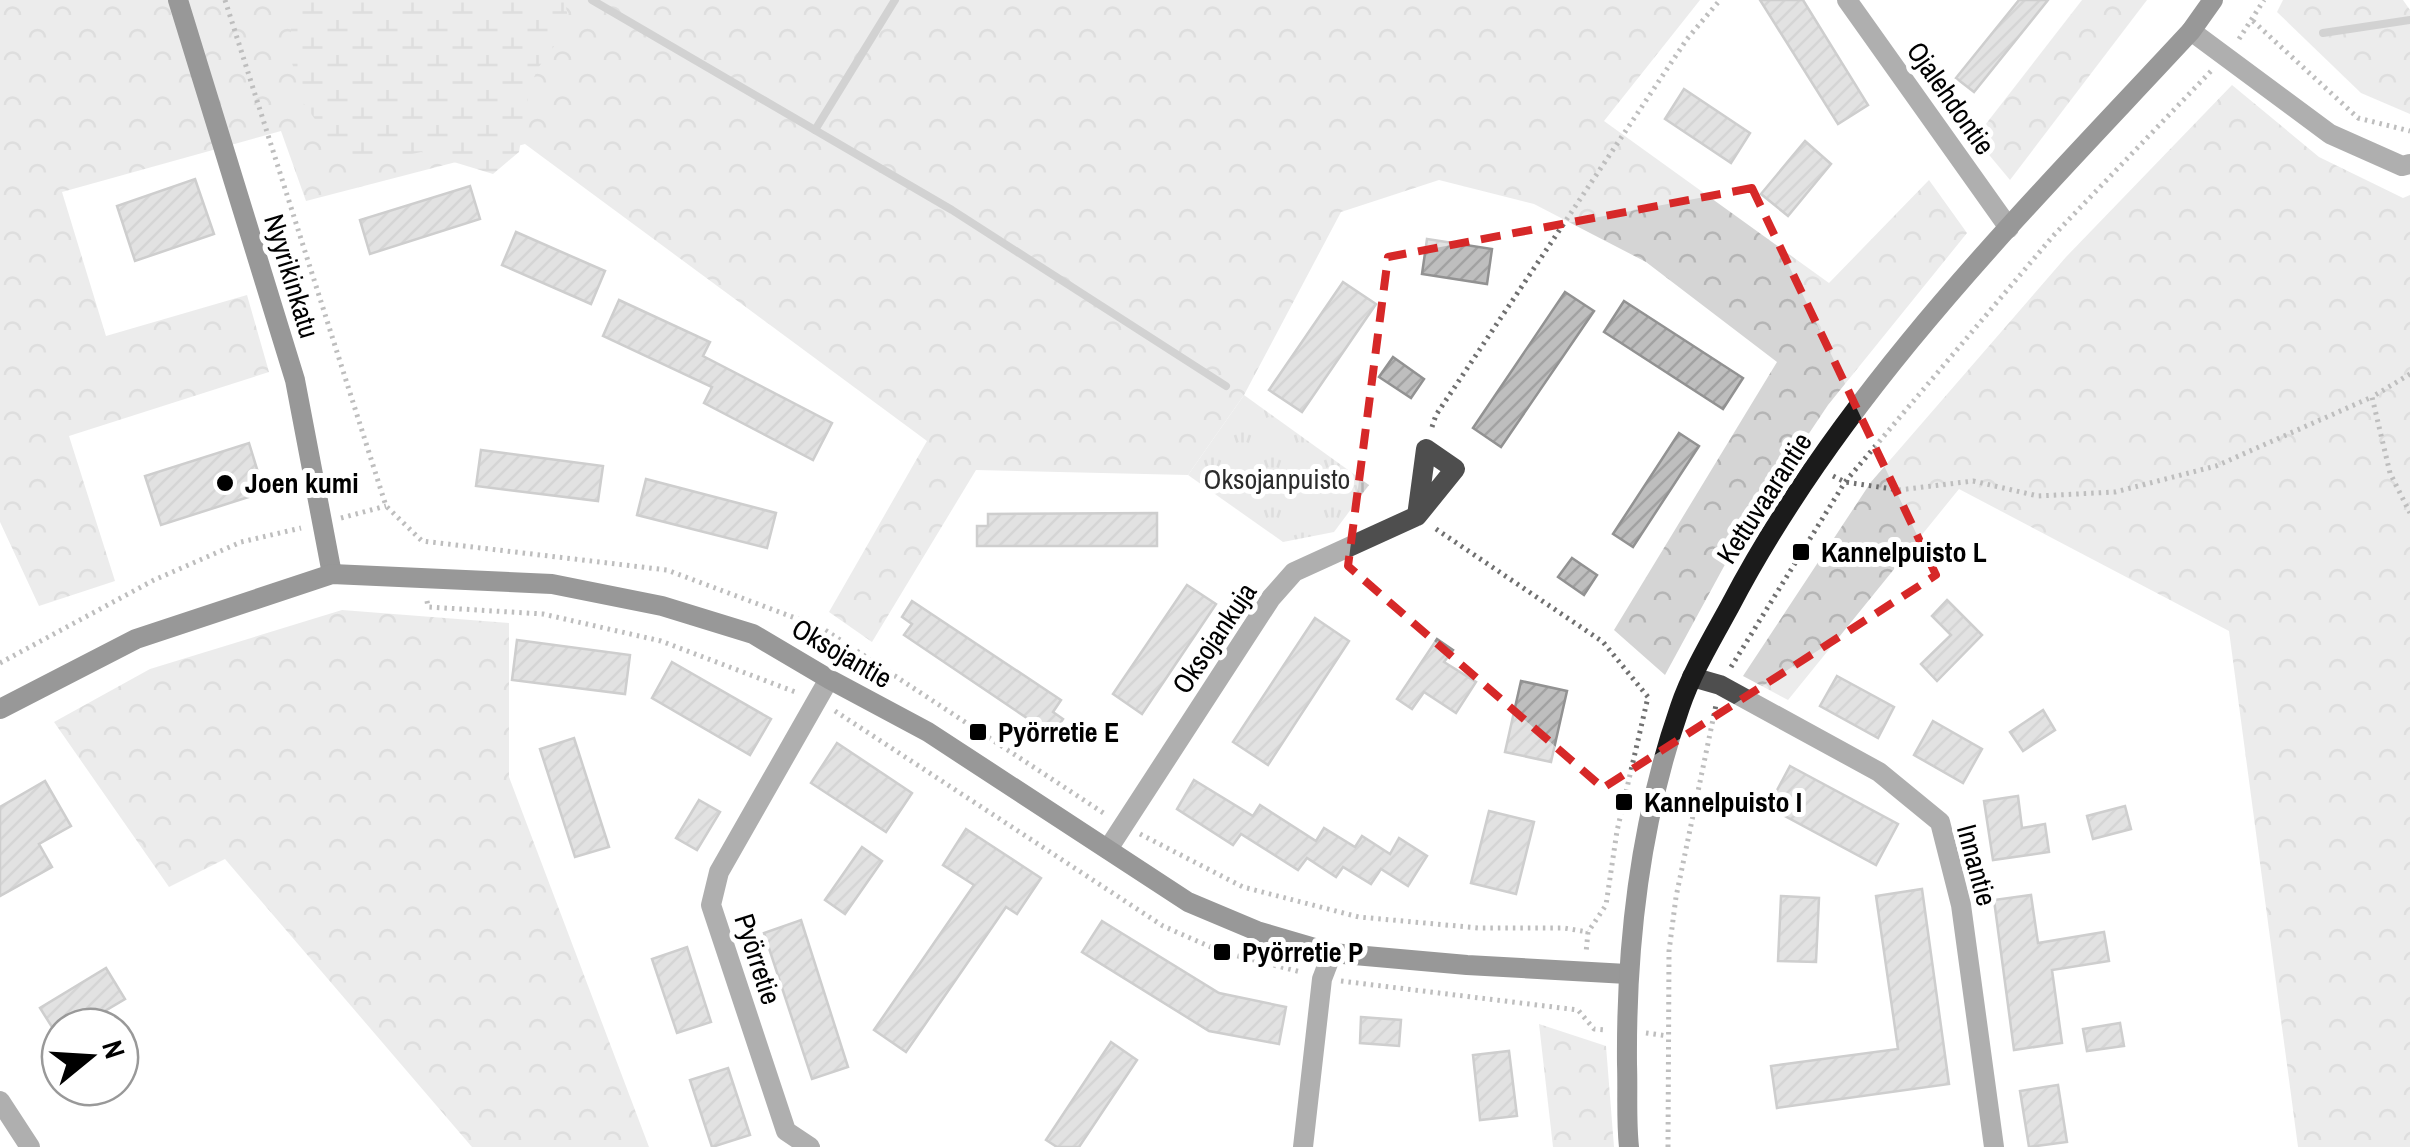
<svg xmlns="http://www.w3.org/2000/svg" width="2410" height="1147" font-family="'Archivo Narrow',sans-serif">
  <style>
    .forest { fill: url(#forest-crowns) }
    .wetland { fill: url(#wetland-marsh) }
    .park { fill: url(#park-tufts) }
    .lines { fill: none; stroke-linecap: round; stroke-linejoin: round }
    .stream { stroke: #9c9c9c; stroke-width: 8 }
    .building { fill: url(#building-hatch); stroke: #929292; stroke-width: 2.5 }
    .path { stroke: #707070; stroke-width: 5; stroke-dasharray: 2.5 5; stroke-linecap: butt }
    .street { stroke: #4e4e4e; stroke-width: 20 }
    .secondary { stroke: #1b1b1b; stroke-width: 20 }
    .marked { fill: none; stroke: #d62828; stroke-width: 8; stroke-dasharray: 20 12; stroke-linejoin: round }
    .poi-dot { fill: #000; stroke: #fff; stroke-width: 4 }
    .labels { text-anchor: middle; stroke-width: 10; stroke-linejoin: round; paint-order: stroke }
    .street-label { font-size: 28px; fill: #000; stroke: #fff }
    .park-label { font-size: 28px; fill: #2c2c2c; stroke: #fff }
    .poi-label { font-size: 28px; font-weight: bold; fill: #000; stroke: #fff; text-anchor: start }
  </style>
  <defs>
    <pattern id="forest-crowns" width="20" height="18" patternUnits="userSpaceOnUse" patternTransform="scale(2.5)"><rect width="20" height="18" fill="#d5d5d5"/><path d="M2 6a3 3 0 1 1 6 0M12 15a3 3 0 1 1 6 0" fill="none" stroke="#b5b5b5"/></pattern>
    <pattern id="wetland-marsh" width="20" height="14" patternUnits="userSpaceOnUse" patternTransform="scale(2.5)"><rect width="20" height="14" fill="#d5d5d5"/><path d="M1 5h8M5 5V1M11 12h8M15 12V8" fill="none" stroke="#b5b5b5"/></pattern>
    <pattern id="park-tufts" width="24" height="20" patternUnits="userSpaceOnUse" patternTransform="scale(2.5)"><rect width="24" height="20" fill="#d5d5d5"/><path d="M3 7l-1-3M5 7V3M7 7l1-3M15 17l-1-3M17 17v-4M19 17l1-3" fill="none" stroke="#b5b5b5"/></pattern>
    <pattern id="building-hatch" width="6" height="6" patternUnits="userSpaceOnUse" patternTransform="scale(2.5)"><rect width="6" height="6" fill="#bebebe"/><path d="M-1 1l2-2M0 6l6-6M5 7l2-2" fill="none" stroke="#a2a2a2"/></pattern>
  </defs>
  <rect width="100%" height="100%" fill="#fff"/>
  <g class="forest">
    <polygon points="0,0 1700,0 1604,121 1829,283 1929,180 1967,233 1828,405 1741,535 1665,675 1614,630 1777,362 1646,262 1534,204 1439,180 1341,212 1244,395 1188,475 976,470 872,642 829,612 927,441 525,144 306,201 281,131 62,192 106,336 247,295 269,372 69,436 115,581 39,606 0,522"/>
    <polygon points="2082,0 2147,0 2010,180 1975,138"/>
    <polygon points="2283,0 2403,0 2410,10 2410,114 2361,93 2277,12"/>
    <polygon points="2232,85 2319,157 2403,198 2410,195 2410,1147 2298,1147 2229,631 1959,489 1788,700 1743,676 1871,482 2066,257"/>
    <polygon points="342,610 509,623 509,777 649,1147 472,1147 225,859 169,887 54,722 150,669"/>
    <polygon points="1539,1024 1606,1046 1614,1147 1553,1147"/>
  </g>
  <polygon class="wetland" points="292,0 565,0 569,26 538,68 530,87 519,152 493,174 421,152 350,168 304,104 290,56"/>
  <polygon class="park" points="1244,395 1369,485 1334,532 1283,542 1188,475"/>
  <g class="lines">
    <g class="stream">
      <polyline points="592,0 952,210 1226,386"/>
      <polyline points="2323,33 2410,20"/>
      <polyline points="815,130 895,0"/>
    </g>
  </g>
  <g class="building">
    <polygon points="1760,0 1803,0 1868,105 1838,124"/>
    <polygon points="2019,0 2048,0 1974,92 1956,78"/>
    <polygon points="1684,89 1750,133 1731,163 1665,119"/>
    <polygon points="1805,141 1831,164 1788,216 1761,194"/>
    <polygon points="195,179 214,234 135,261 117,206"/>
    <polygon points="470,186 480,219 370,254 360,220"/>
    <polygon points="516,232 605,271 591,304 502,265"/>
    <polygon points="1427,239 1492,249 1487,284 1422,274"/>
    <polygon points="1343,282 1376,304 1302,412 1269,390"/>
    <polygon points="1565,292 1594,311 1501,447 1473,428"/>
    <polygon points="619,300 710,342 703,356 832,423 813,460 704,403 712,387 603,336"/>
    <polygon points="1624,301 1743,378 1723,409 1604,332"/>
    <polygon points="1393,357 1424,379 1411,398 1379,377"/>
    <polygon points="1679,433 1699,446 1633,547 1613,534"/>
    <polygon points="249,443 264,492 161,525 145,476"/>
    <polygon points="481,450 603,466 598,501 476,486"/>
    <polygon points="646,479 776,513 767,548 637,515"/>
    <polygon points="1157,513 1157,546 977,546 977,526 988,526 988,514"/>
    <polygon points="1572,558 1597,575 1584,595 1558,577"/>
    <polygon points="1187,585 1216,604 1142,714 1113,694"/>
    <polygon points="1947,600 1982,635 1937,681 1921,664 1951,635 1932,616"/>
    <polygon points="912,601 1061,700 1053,712 1063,719 1052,735 904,635 912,624 902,617"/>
    <polygon points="1315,618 1349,641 1268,765 1233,742"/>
    <polygon points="1437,639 1453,650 1444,662 1476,682 1456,713 1424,692 1412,709 1397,699"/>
    <polygon points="517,640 630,655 625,694 512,680"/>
    <polygon points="672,662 771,719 750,755 652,698"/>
    <polygon points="1837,676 1894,707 1878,738 1820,706"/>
    <polygon points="1521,681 1567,691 1551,762 1505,752"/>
    <polygon points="2043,710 2055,730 2023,751 2010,732"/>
    <polygon points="1933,721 1982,749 1963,783 1914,755"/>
    <polygon points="574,738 609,847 575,857 540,749"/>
    <polygon points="837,743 912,793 886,832 811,783"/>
    <polygon points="1790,766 1898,824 1876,865 1768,807"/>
    <polygon points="1194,780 1253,816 1260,805 1316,841 1324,828 1355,847 1362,836 1390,854 1399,838 1427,856 1408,886 1381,869 1371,884 1343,867 1336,877 1307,858 1298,870 1241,834 1233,845 1177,809"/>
    <polygon points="45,781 71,826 39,844 52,867 0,896 0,807"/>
    <polygon points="2018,796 2022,828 2045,824 2049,852 1993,860 1984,801"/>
    <polygon points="699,800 720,812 697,850 676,838"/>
    <polygon points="2125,806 2131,829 2093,839 2087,816"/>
    <polygon points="1489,811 1534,822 1516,894 1471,883"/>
    <polygon points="966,829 1041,878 1017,914 1006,907 906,1052 874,1030 974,885 943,865"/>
    <polygon points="862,847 882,861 845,914 825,900"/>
    <polygon points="1922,889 1949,1084 1777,1108 1771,1066 1898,1049 1876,896"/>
    <polygon points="2031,895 2038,943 2104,932 2109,961 2052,970 2062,1043 2014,1050 1994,900"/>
    <polygon points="1781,896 1819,898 1816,962 1778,961"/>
    <polygon points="801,920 848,1067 812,1079 764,933"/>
    <polygon points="1102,921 1219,993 1286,1007 1279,1044 1209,1031 1082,952"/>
    <polygon points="687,947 711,1022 677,1033 652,959"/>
    <polygon points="106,968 125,999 78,1027 52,1027 40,1008"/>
    <polygon points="1361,1017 1401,1020 1399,1046 1360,1043"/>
    <polygon points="2120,1023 2124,1046 2087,1051 2083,1029"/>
    <polygon points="1111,1042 1137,1060 1079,1147 1057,1147 1046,1140"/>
    <polygon points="1509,1051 1517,1116 1480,1120 1473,1055"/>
    <polygon points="728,1068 750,1135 712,1147 690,1080"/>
    <polygon points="2058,1085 2067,1142 2029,1147 2020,1091"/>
  </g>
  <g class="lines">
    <g class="path">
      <polyline points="225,0 386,506 422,541 667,570 822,628 1105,814"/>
      <polyline points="2253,21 2358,118 2410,131"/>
      <polyline points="2239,39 2264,0"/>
      <polyline points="2410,374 2372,397 2390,473 2410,513"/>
      <polyline points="1432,427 1436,415 1687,39 1720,0"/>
      <polyline points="1833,476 1845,482 1899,490 1973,481 2038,496 2115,492 2216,466 2372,397"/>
      <polyline points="341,518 386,506"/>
      <polyline points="1436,529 1603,642 1648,697 1617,831 1606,905 1588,932 1586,953"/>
      <polyline points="427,601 428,607 543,614 661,641 798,693"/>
      <polyline points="0,663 154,580 241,542 301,528"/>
      <polyline points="1731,667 1845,482 2053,236 2212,70"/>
      <polyline points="835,711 1163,926 1222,952 1301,972"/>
      <polyline points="1140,834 1243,887 1359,917 1479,928 1564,928 1588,932"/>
      <polyline points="1341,981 1578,1010 1594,1029 1605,1030"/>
      <polyline points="1646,1033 1668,1036"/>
      <polyline points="1668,1147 1669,951 1676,897 1716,705"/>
    </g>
    <g class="street">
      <polyline points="1847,0 2009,228"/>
      <polyline points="2191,31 2330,134 2402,166 2410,164"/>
      <polyline points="1692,677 1720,685 1879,772 1940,822 1961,905 1994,1147"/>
      <polyline points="1108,849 1271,598 1294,572 1417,516 1455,469 1426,449 1417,516"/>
      <polyline points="0,1101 30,1147"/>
      <polyline points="810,1147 786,1131 711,905 719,872 829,679"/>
      <polyline points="1303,1147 1322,979 1332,953"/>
    </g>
    <g class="secondary">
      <polyline points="178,0 295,380 332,574"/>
      <polyline points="0,709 136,639 332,574 552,584 662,606 753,634 829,679 928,732 1188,902 1257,931 1332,953 1467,965 1627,974"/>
      <path d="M1629,1147C1626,1120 1628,1092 1627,1064C1626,944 1640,822 1680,707C1692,672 1712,639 1730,606C1844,388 2025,210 2191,31L2213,0"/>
    </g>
  </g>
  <path d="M0 0H2410V1147H0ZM1752,188L1936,575L1603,788L1348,566L1388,257Z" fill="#fff" fill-opacity=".55" fill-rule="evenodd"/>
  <path class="marked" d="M1752,188L1936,575L1603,788L1348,566L1388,257Z"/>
  <g class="poi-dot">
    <circle cx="225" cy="483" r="10"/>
    <rect x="1791" y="542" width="20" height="20" rx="5"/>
    <rect x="968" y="722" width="20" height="20" rx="5"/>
    <rect x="1614" y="792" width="20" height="20" rx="5"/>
    <rect x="1212" y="942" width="20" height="20" rx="5"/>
  </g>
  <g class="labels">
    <g class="street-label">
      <text transform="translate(1951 98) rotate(55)" y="10">Ojalehdontie</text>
      <text transform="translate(292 276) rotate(73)" y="10">Nyyrikinkatu</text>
      <text transform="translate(1764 498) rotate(-57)" y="10">Kettuvaarantie</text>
      <text transform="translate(1214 638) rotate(-56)" y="10">Oksojankuja</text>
      <text transform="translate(842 653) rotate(30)" y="10">Oksojantie</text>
      <text transform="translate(1977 865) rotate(75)" y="10">Innantie</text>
      <text transform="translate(758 959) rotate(72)" y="10">Pyörretie</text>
    </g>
    <g class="park-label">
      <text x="1277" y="489">Oksojanpuisto</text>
    </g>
    <g class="poi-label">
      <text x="245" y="493">Joen kumi</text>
      <text x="1821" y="562">Kannelpuisto L</text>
      <text x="998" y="742">Pyörretie E</text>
      <text x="1644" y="812">Kannelpuisto I</text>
      <text x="1242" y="962">Pyörretie P</text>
    </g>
  </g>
  <g transform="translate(90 1057) rotate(72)"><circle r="48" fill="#ffffff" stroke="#999999" stroke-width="2.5"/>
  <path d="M0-8L18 38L0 25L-18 38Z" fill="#000000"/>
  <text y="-15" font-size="28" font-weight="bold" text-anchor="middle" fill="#000000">N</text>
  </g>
</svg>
